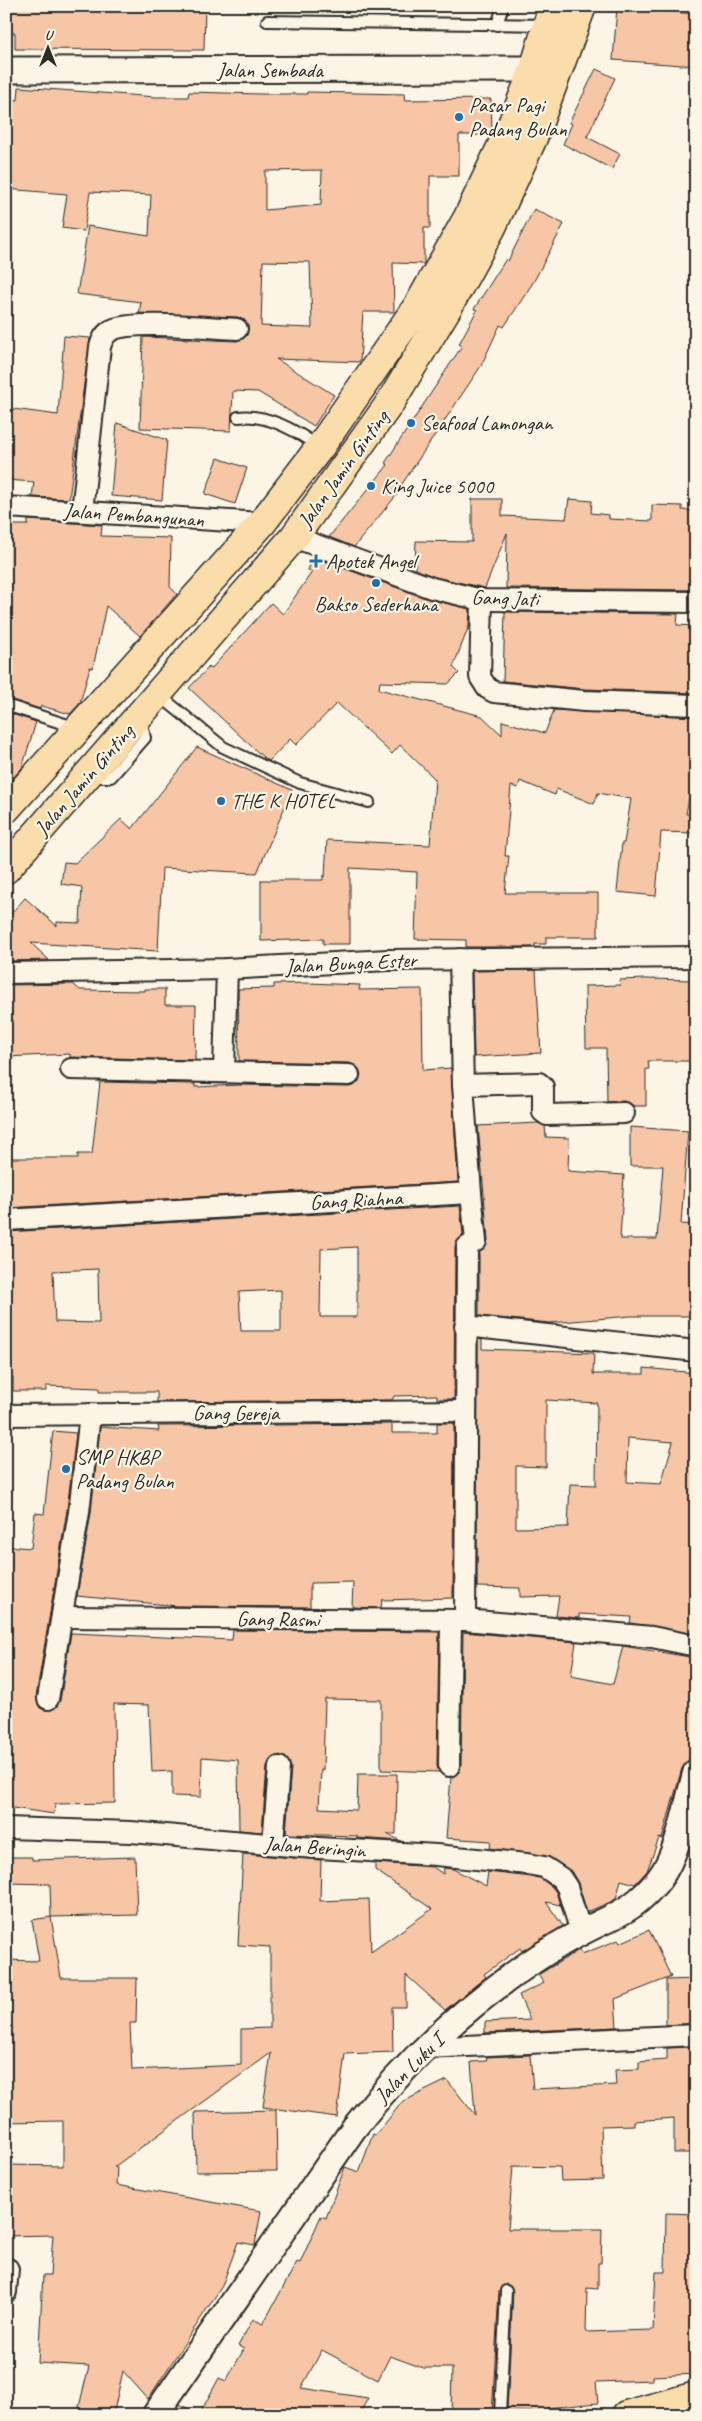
<svg xmlns="http://www.w3.org/2000/svg" width="702" height="2421" font-family="Caveat,sans-serif">
  <style>
    .building { fill: #f7c6a6; stroke: #2b2b2b; fill-rule: evenodd }
    .lines { fill: none; stroke-linecap: round; stroke-linejoin: round }
    .service-casing { stroke: #2b2b2b; stroke-width: 14 }
    .minor-casing { stroke: #2b2b2b; stroke-width: 24 }
    .tertiary-casing { stroke: #2b2b2b; stroke-width: 29 }
    .primary-casing { stroke: #2b2b2b; stroke-width: 31 }
    .trunk-casing { stroke: #2b2b2b; stroke-width: 31 }
    .service { stroke: #fcf5e5; stroke-width: 10 }
    .minor { stroke: #fcf5e5; stroke-width: 20 }
    .tertiary { stroke: #fcf5e5; stroke-width: 25 }
    .primary { stroke: #fbddab; stroke-width: 28 }
    .trunk { stroke: #fbddab; stroke-width: 28 }
    .poi-dot { fill: #1f6fb2; stroke: #fcf5e5; stroke-width: 2 }
    .labels { text-anchor: middle; stroke-width: 4.5; stroke-linejoin: round; paint-order: stroke }
    .street-label { font-size: 21px; fill: #2b2b2b; stroke: #fcf5e5 }
    .poi-label { font-size: 21px; fill: #2b2b2b; stroke: #fcf5e5; text-anchor: start }
  </style>
  <rect width="100%" height="100%" fill="#fcf5e5"/>
  <filter id="ink" filterUnits="userSpaceOnUse"><feTurbulence type="fractalNoise" baseFrequency=".02" numOctaves="2"/><feDisplacementMap in="SourceGraphic" scale="10" xChannelSelector="R" yChannelSelector="G"/><feConvolveMatrix kernelMatrix="1 2 1 2 8 2 1 2 1" color-interpolation-filters="sRGB"/></filter>
  <g filter="url(#ink)">
    <g class="building">
      <polygon points="6,6 205,6 204,50 15,49 15,33 6,33"/>
      <polygon points="617,7 696,14 696,66 613,60"/>
      <polygon points="596,69 615,78 587,137 620,154 612,169 563,144 572,124 569,123"/>
      <path d="M19,87L156,97H188L189,92L261,94H307V92L405,94L404,100L491,99L492,131L490,135H459V176H430V228H424V264L393,263L394,312H363L360,362L276,359L334,395L314,426L258,392L233,391L231,431L140,428L143,337L237,341L247,335L248,324L238,317L139,313L141,302L77,294L88,226L149,236L151,195L90,192L84,231L62,228L67,194L6,189V99L18,100ZM322,170L321,205L265,210V171ZM263,261L310,262L312,328L261,326Z"/>
      <polygon points="534,209 564,224 534,281 504,327 500,325 481,366 402,484 404,486 354,547 329,537 388,465 385,463 462,346 459,344 477,310 474,309 506,259 508,261"/>
      <polygon points="64,336 90,338 69,499 32,497 34,482 6,480 6,408 58,415"/>
      <polygon points="117,423 167,440 162,500 111,496"/>
      <polygon points="218,458 247,468 235,504 205,494"/>
      <polygon points="472,499 502,499 502,516 566,519 569,499 592,501 591,513 609,515 609,519 652,521 652,505 682,506 682,510 696,511 696,590 506,588 507,533 485,588 435,577 415,569 416,541 472,542"/>
      <polygon points="28,520 102,525 101,536 171,538 170,587 177,594 140,636 106,606 93,668 90,667 80,703 70,714 41,706 40,709 6,698 6,525 28,525"/>
      <polygon points="313,557 428,599 470,609 469,626 453,667 459,673 448,684 380,682 379,689 482,716 502,735 502,721 545,733 554,710 696,717 696,761 686,814 696,814 696,833 661,832 656,896 617,892 622,843 624,843 631,799 598,793 594,804 557,789 555,795 520,781 518,788 511,786 505,856 509,856 505,893 598,893 598,937 546,937 546,944 535,944 535,947 466,947 466,940 415,939 417,872 350,868 350,944 323,944 323,939 261,941 261,880 323,880 323,876 325,876 327,840 430,845 435,779 400,745 392,754 337,703 296,745 290,739 269,761 264,758 189,688 209,667 211,669 271,603 283,614 312,572 308,570"/>
      <polygon points="505,612 678,614 677,625 696,626 696,693 585,689 503,681"/>
      <polygon points="6,712 36,722 22,768 6,785"/>
      <polygon points="197,747 292,790 257,873 162,868 158,951 31,943 49,960 6,961 6,919 25,898 57,926 57,922 80,923 82,887 61,884 64,862 75,863 121,819 132,829"/>
      <polygon points="536,970 541,1053 474,1057 472,971"/>
      <polygon points="645,979 696,980 696,1061 648,1061 649,1069 646,1069 646,1106 634,1106 624,1101 607,1102 606,1048 586,1048 585,986 620,985 619,980"/>
      <polygon points="308,983 360,985 359,990 422,989 423,1070 451,1068 458,1182 6,1208 6,1158 78,1158 78,1154 92,1154 100,1082 195,1084 195,1087 240,1085 349,1087 355,1085 361,1075 359,1069 350,1063 239,1061 238,989 274,988 274,984"/>
      <polygon points="73,984 80,990 145,991 145,989 165,989 165,1005 196,1005 195,1060 70,1057 70,1054 6,1057 6,985"/>
      <polygon points="538,1123 545,1126 546,1137 569,1138 568,1171 624,1175 620,1239 657,1239 663,1166 630,1166 630,1127 688,1131 681,1224 696,1225 696,1316 631,1316 550,1323 479,1316 479,1253 486,1246 488,1240 478,1126"/>
      <path d="M460,1206L463,1235L457,1241L455,1247L454,1399H437V1395L394,1396L392,1400L157,1402V1392H99V1388L46,1386V1391H13V1377H6V1232ZM357,1247V1317H320L321,1249ZM98,1269L99,1323L55,1322L53,1271ZM281,1290V1331H241L239,1292Z"/>
      <path d="M478,1339L482,1340V1349L594,1353L593,1374H644V1368L696,1373V1634L630,1623L631,1617L579,1614V1618L556,1616L559,1596L520,1597V1588L477,1587ZM546,1400L597,1403L596,1485L570,1484L568,1527L516,1528V1466L546,1467ZM628,1438L673,1442L661,1484L627,1482Z"/>
      <polygon points="437,1423 454,1423 453,1598 382,1600 381,1608 352,1607 353,1582 310,1583 310,1607 178,1606 77,1596 91,1513 100,1427 159,1431 158,1426 392,1424 392,1433 437,1433"/>
      <polygon points="53,1431 76,1433 67,1510 36,1697 40,1708 52,1710 60,1701 71,1633 232,1640 233,1630 439,1632 437,1766 439,1772 381,1770 381,1700 325,1699 323,1770 321,1770 319,1808 357,1810 358,1774 397,1774 396,1834 387,1834 401,1841 357,1838 357,1836 286,1834 291,1767 286,1758 280,1755 273,1757 267,1766 262,1832 239,1830 238,1760 202,1757 201,1797 172,1796 172,1771 152,1772 149,1705 114,1704 115,1803 55,1804 54,1814 6,1807 6,1743 9,1718 6,1718 6,1546 31,1548 35,1513 44,1514"/>
      <polygon points="463,1632 576,1642 571,1676 613,1684 623,1646 696,1658 696,1736 691,1759 682,1768 662,1839 659,1838 647,1871 635,1884 621,1880 616,1899 608,1903 587,1912 578,1883 571,1871 550,1857 490,1848 491,1841 446,1838 451,1777 459,1772 461,1766"/>
      <polygon points="243,1854 321,1860 320,1901 369,1899 371,1952 432,1909 375,1870 375,1863 433,1867 443,1874 444,1868 453,1869 486,1886 488,1872 540,1878 552,1887 556,1892 560,1905 546,1902 563,1926 522,1951 520,1948 484,1974 486,1977 445,2010 406,1975 406,2007 392,2007 393,2052 345,2054 337,2117 263,2107 271,2053 114,2167 117,2167 116,2185 261,2211 255,2245 238,2242 222,2286 148,2399 123,2371 113,2415 77,2415 89,2366 38,2363 43,2275 50,2275 53,2235 6,2236 6,2165 63,2166 63,2121 6,2122 6,1960 39,1961 32,1920 51,1917 61,1978 137,1978 136,2023 130,2023 132,2070 241,2065 241,2029 270,2028 270,1947 238,1945"/>
      <polygon points="7,1857 32,1857 32,1860 135,1857 137,1915 51,1917 50,1884 6,1883"/>
      <polygon points="649,1930 671,1977 615,1999 617,2027 485,2033 485,2022 530,2020 519,1995 544,1983 538,1975 551,1967 579,1950 582,1954 618,1940 620,1943"/>
      <polygon points="696,1979 696,2023 666,2025 666,1980"/>
      <polygon points="696,2047 696,2153 674,2153 674,2118 634,2121 634,2125 601,2126 603,2180 561,2181 560,2167 513,2166 508,2229 602,2229 601,2263 598,2263 598,2289 587,2288 586,2332 653,2330 656,2272 665,2272 666,2213 696,2214 696,2374 653,2376 653,2380 596,2382 598,2403 547,2408 546,2412 507,2411 513,2291 510,2286 506,2284 499,2291 492,2415 451,2415 452,2368 423,2368 390,2356 378,2380 322,2350 301,2388 368,2398 359,2415 199,2415 219,2378 226,2381 244,2349 238,2346 253,2319 263,2324 297,2262 300,2263 321,2216 326,2218 345,2167 359,2172 373,2134 376,2135 402,2102 447,2080 475,2115 471,2062 487,2061 486,2057 530,2055 533,2089 616,2085 615,2070 639,2069 639,2062 667,2060 667,2048"/>
      <polygon points="276,2110 277,2171 196,2172 195,2112"/>
      <polygon points="180,2404 198,2415 173,2415"/>
    </g>
    <g class="lines">
      <defs>
        <g id="service">
          <polyline points="267,21 547,25"/>
          <polyline points="497,25 503,6"/>
          <path d="M238,417C266,413 297,431 319,447"/>
          <polyline points="159,695 223,747 300,783 369,802"/>
          <polyline points="6,705 77,728"/>
          <polyline points="91,777 111,777 145,738 141,719"/>
          <polyline points="500,2415 506,2291"/>
        </g>
        <g id="minor">
          <polyline points="6,507 262,523"/>
          <path d="M82,511L100,347C102,340 104,335 110,331C129,319 212,328 237,329"/>
          <polyline points="294,537 432,588 482,600 696,602"/>
          <polyline points="482,600 480,677 487,688 494,692 584,701 696,705"/>
          <polyline points="6,973 227,969 388,960 696,957"/>
          <polyline points="71,1069 349,1075"/>
          <polyline points="224,1070 227,969"/>
          <polyline points="463,1085 539,1083 543,1087 543,1112 547,1115 624,1113"/>
          <polyline points="6,1220 471,1193 463,1085 460,959"/>
          <polyline points="465,1326 696,1351"/>
          <polyline points="6,1415 465,1411"/>
          <polyline points="63,1617 465,1620 652,1637 696,1646"/>
          <polyline points="465,1620 467,1247 476,1241 471,1193"/>
          <polyline points="48,1699 79,1512 90,1414"/>
          <polyline points="449,1766 451,1620"/>
          <polyline points="6,1828 131,1832 302,1847 436,1855 527,1864 544,1867 561,1878 567,1887 581,1932"/>
          <polyline points="273,1844 279,1767"/>
          <polyline points="425,2048 696,2035"/>
          <polyline points="6,2292 8,2269"/>
        </g>
        <g id="tertiary">
          <polyline points="6,70 534,69"/>
          <path d="M155,2415L354,2128C398,2072 448,2022 506,1980C529,1963 556,1945 582,1932C615,1915 635,1910 659,1879C679,1853 687,1803 696,1772"/>
        </g>
        <g id="primary">
          <polyline points="6,809 262,523 320,447 419,304 468,217 513,122 534,69 553,6"/>
          <polyline points="6,869 294,537 390,403 448,307 492,227 533,138 582,6"/>
        </g>
        <polyline id="trunk" points="626,2415 696,2396"/>
      </defs>
      <use href="#service" class="service-casing"/>
      <use href="#minor" class="minor-casing"/>
      <use href="#tertiary" class="tertiary-casing"/>
      <use href="#primary" class="primary-casing"/>
      <use href="#trunk" class="trunk-casing"/>
      <use href="#service" class="service"/>
      <use href="#minor" class="minor"/>
      <use href="#tertiary" class="tertiary"/>
      <use href="#primary" class="primary"/>
      <use href="#trunk" class="trunk"/>
    </g>
  </g>
  <g class="poi-dot">
    <circle cx="459" cy="117" r="5"/>
    <circle cx="411" cy="423" r="5"/>
    <circle cx="371" cy="486" r="5"/>
    <path d="M313.5 553.5h5v5h5v5h-5v5h-5v-5h-5v-5h5z"/>
    <circle cx="376" cy="583" r="5"/>
    <circle cx="221" cy="801" r="5"/>
    <circle cx="66" cy="1469" r="5"/>
  </g>
  <g class="labels">
    <g class="street-label">
      <text x="270" y="77">Jalan Sembada</text>
      <text transform="translate(343 469) rotate(-54)" y="7">Jalan Jamin Ginting</text>
      <text transform="translate(134 515) rotate(4)" y="7">Jalan Pembangunan</text>
      <text transform="translate(505 598) rotate(2)" y="7">Gang Jati</text>
      <text transform="translate(84 780) rotate(-49)" y="7">Jalan Jamin Ginting</text>
      <text transform="translate(351 963) rotate(-3)" y="7">Jalan Bunga Ester</text>
      <text transform="translate(356 1200) rotate(-3)" y="7">Gang Riahna</text>
      <text x="236" y="1420">Gang Gereja</text>
      <text x="278" y="1626">Gang Rasmi</text>
      <text transform="translate(315 1847) rotate(4)" y="7">Jalan Beringin</text>
      <text transform="translate(409 2068) rotate(-45)" y="7">Jalan Luku I</text>
    </g>
    <g class="poi-label">
      <text x="469" y="112">Pasar Pagi<tspan x="469" dy="24">Padang Bulan</tspan></text>
      <text x="421" y="430">Seafood Lamongan</text>
      <text x="381" y="493">King Juice 5000</text>
      <text x="326" y="568">Apotek Angel</text>
      <text x="376" y="611" text-anchor="middle">Bakso Sederhana</text>
      <text x="231" y="808">THE K HOTEL</text>
      <text x="76" y="1464">SMP HKBP<tspan x="76" dy="24">Padang Bulan</tspan></text>
    </g>
  </g>
  <rect width="702" height="2421" fill="none" stroke="#fcf5e5" stroke-width="25"/>
  <rect x="12" y="12" width="677" height="2396" fill="none" stroke="#2b2b2b" stroke-width="2" filter="url(#ink)"/>
  <g transform="translate(48 48)" stroke="#fcf5e5" stroke-width="4" paint-order="stroke">
  <path d="M0-4L9 19L0 12L-9 19Z" fill="#2b2b2b"/>
  <text y="-8" font-size="14" font-weight="bold" text-anchor="middle" fill="#2b2b2b">U</text>
  </g>
</svg>
